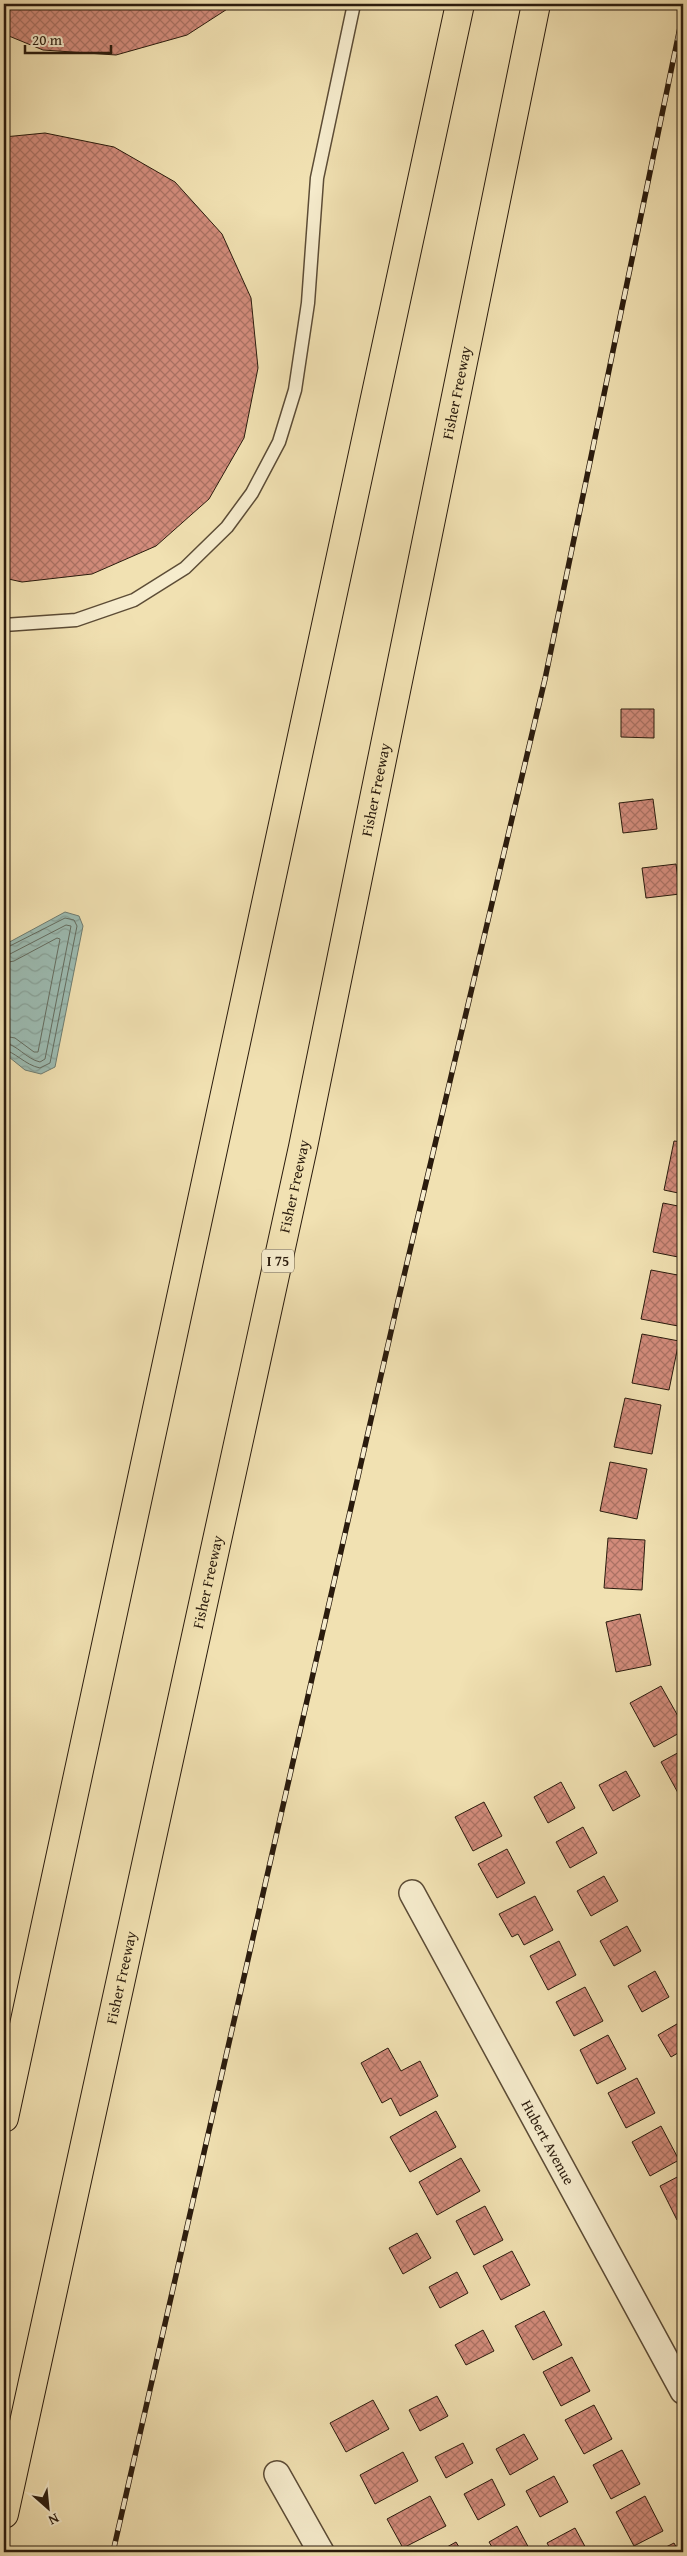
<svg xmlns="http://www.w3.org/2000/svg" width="687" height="2556" font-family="'Gentium Book Plus',serif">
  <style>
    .water { fill: url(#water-waves); stroke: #6e7c71 }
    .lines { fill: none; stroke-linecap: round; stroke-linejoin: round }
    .shore { stroke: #636c60; stroke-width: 1 }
    .building { fill: url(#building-cross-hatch); stroke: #2a1b0d }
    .lane-casing { stroke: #5c4c36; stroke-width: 15 }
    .street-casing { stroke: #5c4c36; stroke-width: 28 }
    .highway-casing { stroke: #2a1b0d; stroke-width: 30 }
    .lane { stroke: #f6eccd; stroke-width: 12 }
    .street { stroke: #f6eccd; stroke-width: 25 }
    .highway { stroke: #f1e1b2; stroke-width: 28 }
    .rail-casing { stroke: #2a1b0d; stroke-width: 5.5 }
    .rail { stroke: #f6eccd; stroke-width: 4; stroke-dasharray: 11; stroke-linecap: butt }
    .labels { text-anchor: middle; stroke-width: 4; stroke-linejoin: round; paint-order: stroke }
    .shield { fill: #f6eccd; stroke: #675a47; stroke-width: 1 }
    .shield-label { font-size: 14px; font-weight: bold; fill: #2a1b0d }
    .street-label { font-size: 15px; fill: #2a1b0d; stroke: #f6eccd }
  </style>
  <defs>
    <pattern id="water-waves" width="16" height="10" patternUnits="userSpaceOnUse" patternTransform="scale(1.25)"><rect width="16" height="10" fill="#9cbcb3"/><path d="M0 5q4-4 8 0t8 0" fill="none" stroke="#87a199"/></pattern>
    <pattern id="building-cross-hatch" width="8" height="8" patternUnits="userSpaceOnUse" patternTransform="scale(1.25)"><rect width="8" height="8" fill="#d38c7c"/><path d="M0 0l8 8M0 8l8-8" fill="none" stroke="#ab7264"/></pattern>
  </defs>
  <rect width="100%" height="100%" fill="#f1e1b2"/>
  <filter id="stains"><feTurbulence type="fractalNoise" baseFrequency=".004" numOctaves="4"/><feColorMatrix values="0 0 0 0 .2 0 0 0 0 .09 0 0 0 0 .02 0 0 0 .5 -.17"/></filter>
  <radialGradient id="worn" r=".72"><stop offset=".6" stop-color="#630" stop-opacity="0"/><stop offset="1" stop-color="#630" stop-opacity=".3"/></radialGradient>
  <polygon class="water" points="65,912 79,916 83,926 55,1067 41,1074 25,1070 4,1053 4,945"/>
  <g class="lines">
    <g class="shore">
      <path d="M4,949L65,918L74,920L77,926L50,1063L40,1068C25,1065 14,1051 4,1050"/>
      <path d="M4,955L10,954L66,925L71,926L45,1059L40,1062C26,1059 17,1044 4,1043"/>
      <polyline points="4,963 14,961 57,938 60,939 38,1052 34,1052 15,1038 4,1036"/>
    </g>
  </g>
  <g class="building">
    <polygon points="4,4 235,4 187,35 116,55 43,50 4,34"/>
    <polygon points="45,133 114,147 175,182 222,234 251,298 258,368 244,438 209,499 156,546 92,574 22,582 4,578 4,137"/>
    <polygon points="621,709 654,709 654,738 621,737"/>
    <polygon points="653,799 657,829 623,833 619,803"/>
    <polygon points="676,864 680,894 646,898 642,868"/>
    <polygon points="674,1141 683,1142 683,1194 664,1190"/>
    <polygon points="663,1203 683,1207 683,1258 653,1252"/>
    <polygon points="651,1270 683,1276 683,1302 678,1326 641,1319"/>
    <polygon points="642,1334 679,1341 669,1390 632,1383"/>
    <polygon points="625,1398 661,1405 652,1454 614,1447"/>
    <polygon points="610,1462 647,1469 637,1519 600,1511"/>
    <polygon points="608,1538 645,1540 642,1590 604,1588"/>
    <polygon points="640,1614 651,1665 616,1672 606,1622"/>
    <polygon points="661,1686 683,1725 683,1731 654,1747 630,1703"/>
    <polygon points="683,1750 683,1802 661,1762"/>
    <polygon points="626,1771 640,1796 613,1811 599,1785"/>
    <polygon points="561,1782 575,1808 548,1823 534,1797"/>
    <polygon points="484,1802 502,1836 473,1851 455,1817"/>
    <polygon points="583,1827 597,1853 570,1868 556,1842"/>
    <polygon points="507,1849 525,1883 497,1898 478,1864"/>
    <polygon points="604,1876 618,1901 591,1916 577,1891"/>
    <polygon points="535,1896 553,1930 524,1945 518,1934 512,1937 499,1914"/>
    <polygon points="627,1926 641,1951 614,1966 600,1941"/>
    <polygon points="559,1941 576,1975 548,1990 530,1956"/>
    <polygon points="655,1971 669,1997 642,2012 628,1986"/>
    <polygon points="585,1987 603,2021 574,2036 556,2002"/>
    <polygon points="682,2021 683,2050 671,2057 658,2035"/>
    <polygon points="608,2035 626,2069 597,2084 580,2050"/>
    <polygon points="388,2048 401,2071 420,2061 438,2096 400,2116 391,2098 382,2103 361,2063"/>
    <polygon points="637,2078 655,2113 626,2128 608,2093"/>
    <polygon points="436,2111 456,2147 410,2172 390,2137"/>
    <polygon points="661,2126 679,2160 650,2176 632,2142"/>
    <polygon points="461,2158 480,2191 437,2215 419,2182"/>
    <polygon points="683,2174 683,2217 677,2220 660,2186"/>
    <polygon points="485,2206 503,2240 474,2255 456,2221"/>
    <polygon points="417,2233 431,2258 403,2274 389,2248"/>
    <polygon points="512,2251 530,2285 501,2300 483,2266"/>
    <polygon points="457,2272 468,2293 440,2308 429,2287"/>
    <polygon points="544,2311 562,2345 533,2360 515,2326"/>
    <polygon points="483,2330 494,2351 466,2365 455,2345"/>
    <polygon points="572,2357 590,2391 561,2406 543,2372"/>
    <polygon points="437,2396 448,2416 420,2431 409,2410"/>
    <polygon points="373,2400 389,2429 346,2452 330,2423"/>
    <polygon points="594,2405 612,2439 584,2454 565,2420"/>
    <polygon points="524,2434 538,2459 510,2475 496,2449"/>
    <polygon points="463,2443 473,2463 446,2478 435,2457"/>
    <polygon points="622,2450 640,2484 611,2499 593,2465"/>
    <polygon points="403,2452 418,2481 375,2504 360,2475"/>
    <polygon points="554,2476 568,2502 540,2517 526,2491"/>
    <polygon points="492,2479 505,2505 478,2520 464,2494"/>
    <polygon points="430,2496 446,2526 403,2548 387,2519"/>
    <polygon points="645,2496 663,2531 634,2546 616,2512"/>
    <polygon points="517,2526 531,2552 495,2552 489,2542"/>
    <polygon points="575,2528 588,2552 552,2552 547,2543"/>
    <polygon points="456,2542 462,2552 438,2552"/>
    <polygon points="674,2543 679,2552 656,2552"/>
  </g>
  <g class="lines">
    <defs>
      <polyline id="lane" points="4,625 76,620 134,600 185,568 227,527 252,493 279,442 295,390 308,303 317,178 354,4"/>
      <g id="street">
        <path id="s1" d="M412,1893L683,2391"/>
        <polyline points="277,2474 321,2552"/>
      </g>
      <g id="highway">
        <polyline points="4,2118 460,4"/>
        <path id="s2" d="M4,2514L303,1147L536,4"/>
      </g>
    </defs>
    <use href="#lane" class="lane-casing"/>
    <use href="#street" class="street-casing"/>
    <use href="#highway" class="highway-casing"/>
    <use href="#lane" class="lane"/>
    <use href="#street" class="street"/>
    <use href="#highway" class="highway"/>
    <defs>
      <polyline id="rail" points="113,2552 398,1301 545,679 683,13"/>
    </defs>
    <use href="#rail" class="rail-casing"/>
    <use href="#rail" class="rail"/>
  </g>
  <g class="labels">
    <rect class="shield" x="262" y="1249.5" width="32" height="23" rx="4"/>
    <g class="shield-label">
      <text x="278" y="1266">I 75</text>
    </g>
    <g class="street-label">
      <text dy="5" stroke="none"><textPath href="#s2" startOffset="2169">Fisher Freeway</textPath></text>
      <text dy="5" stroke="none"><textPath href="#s2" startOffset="1764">Fisher Freeway</textPath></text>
      <text dy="5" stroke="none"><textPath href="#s2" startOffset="1359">Fisher Freeway</textPath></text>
      <text dy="5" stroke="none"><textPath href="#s2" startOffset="954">Fisher Freeway</textPath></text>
      <text dy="5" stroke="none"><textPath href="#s2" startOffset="549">Fisher Freeway</textPath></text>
      <text dy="5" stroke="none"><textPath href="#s1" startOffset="284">Hubert Avenue</textPath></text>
    </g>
  </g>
  <rect width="687" height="2556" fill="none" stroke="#f1e1b2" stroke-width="20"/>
  <rect x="5" y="5" width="677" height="2546" fill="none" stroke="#2a1b0d" stroke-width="2.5"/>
  <rect x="10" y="10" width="667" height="2536" fill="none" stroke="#2a1b0d"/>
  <g transform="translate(48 2508) rotate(153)" stroke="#f6eccd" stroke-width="4" paint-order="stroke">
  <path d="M0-4L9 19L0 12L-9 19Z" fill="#2a1b0d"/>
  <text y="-8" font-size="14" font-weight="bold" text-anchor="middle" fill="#2a1b0d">N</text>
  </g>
  <path d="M25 45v8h86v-8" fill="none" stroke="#2a1b0d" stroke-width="2.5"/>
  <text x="32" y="45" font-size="15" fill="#2a1b0d" stroke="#f6eccd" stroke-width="4" paint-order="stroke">20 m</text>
  <rect width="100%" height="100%" filter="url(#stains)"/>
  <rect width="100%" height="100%" fill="url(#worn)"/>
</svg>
